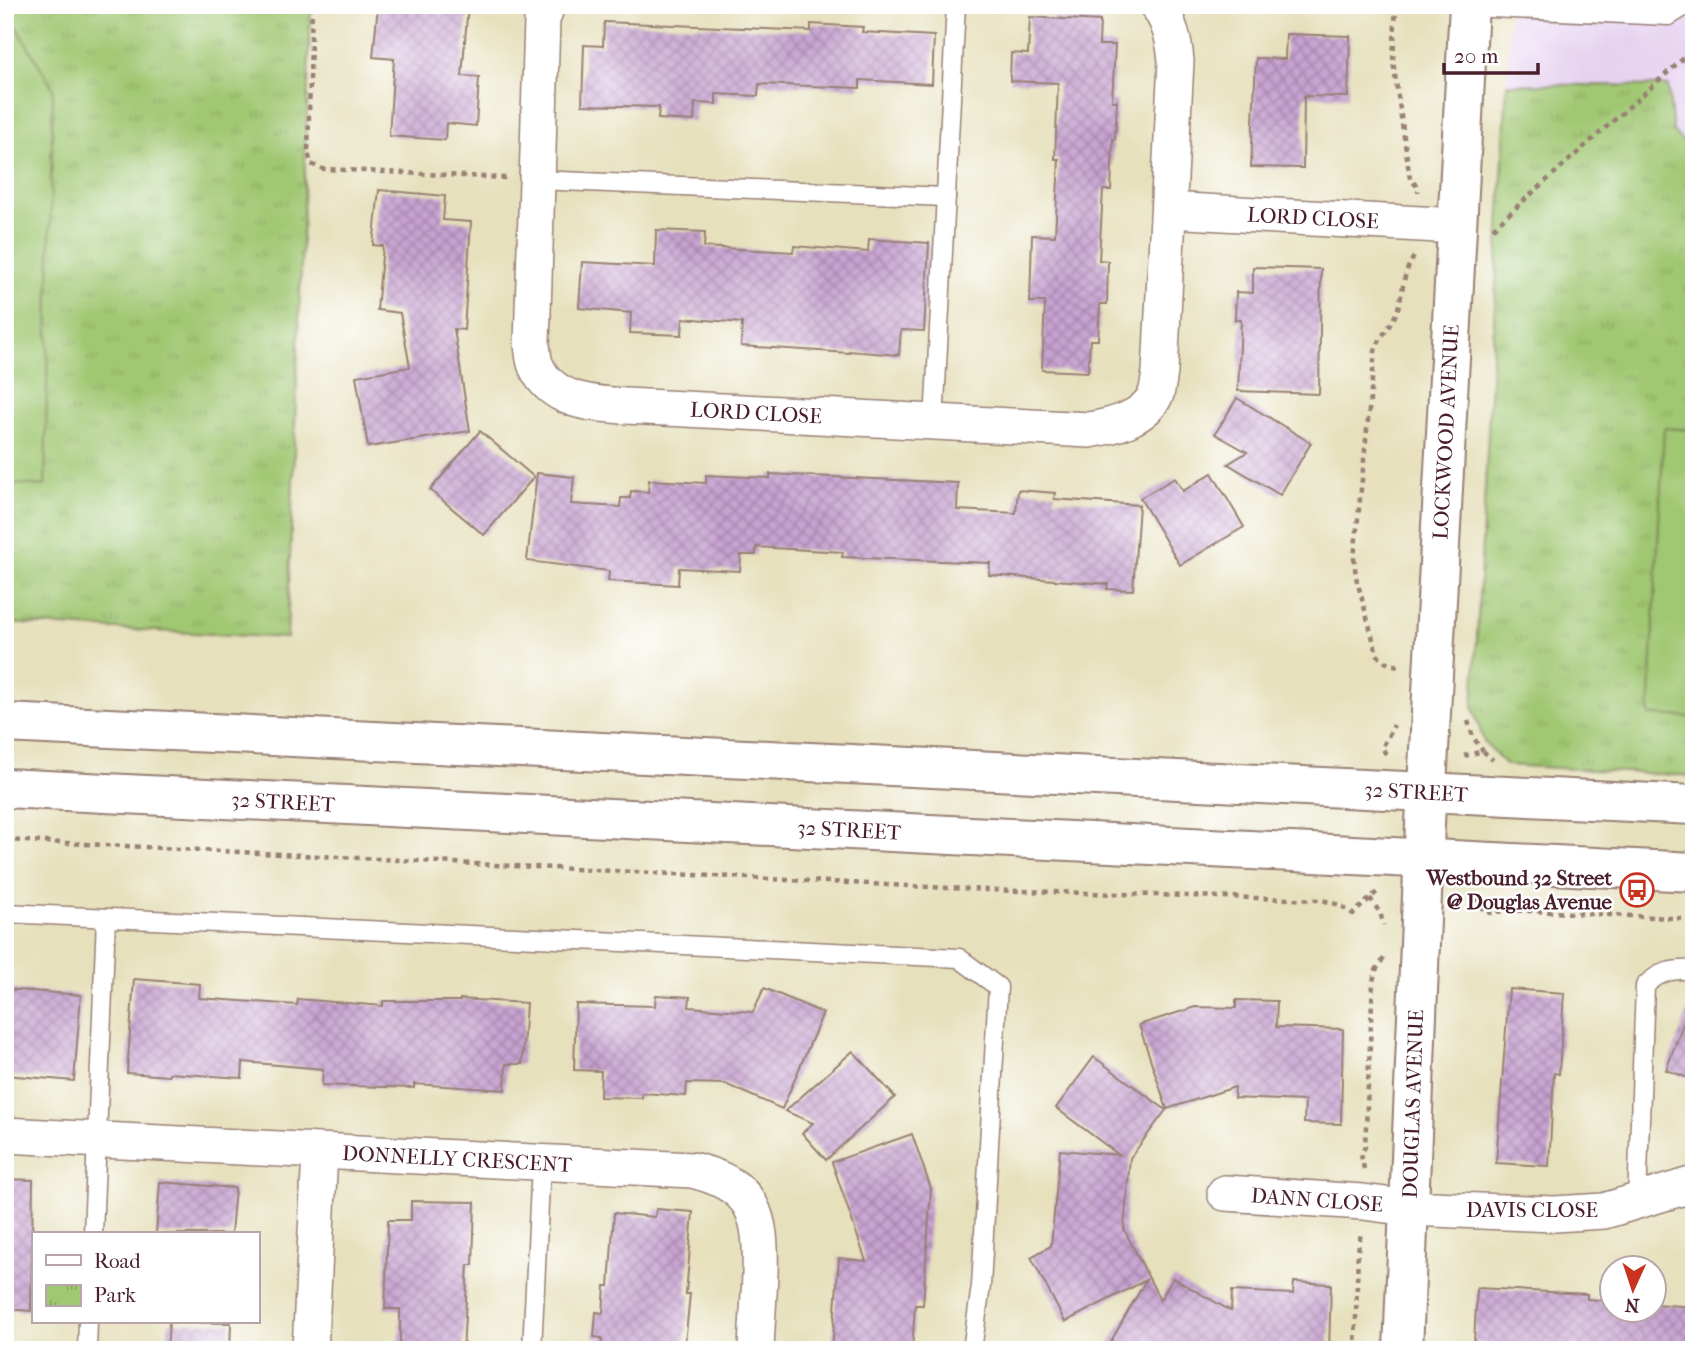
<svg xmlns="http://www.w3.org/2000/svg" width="1699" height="1355" font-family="'IM FELL French Canon',serif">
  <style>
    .built { fill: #e6d2f0 }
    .park { fill: url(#park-tufts); stroke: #75734e; stroke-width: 2 }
    .pitch { fill: #a0c772; stroke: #75734e; stroke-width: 2 }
    .building { fill: url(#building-cross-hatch) }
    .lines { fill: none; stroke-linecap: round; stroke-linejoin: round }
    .service-casing { stroke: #988074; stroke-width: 21 }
    .minor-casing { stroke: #988074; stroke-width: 38 }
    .tertiary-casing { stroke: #988074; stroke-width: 42 }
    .path { stroke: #988074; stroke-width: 4.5; stroke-dasharray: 5 5; stroke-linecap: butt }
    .service { stroke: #fff; stroke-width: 18 }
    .minor { stroke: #fff; stroke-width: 35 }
    .tertiary { stroke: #fff; stroke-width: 38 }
    .labels { text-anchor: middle; stroke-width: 5; stroke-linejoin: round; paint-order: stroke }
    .street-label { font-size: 21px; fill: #4a1f2b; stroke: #fff }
    .poi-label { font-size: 21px; font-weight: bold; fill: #4a1f2b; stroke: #fff; text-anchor: end }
  </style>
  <defs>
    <pattern id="park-tufts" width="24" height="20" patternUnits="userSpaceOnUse" patternTransform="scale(1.75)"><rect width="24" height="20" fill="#a0c772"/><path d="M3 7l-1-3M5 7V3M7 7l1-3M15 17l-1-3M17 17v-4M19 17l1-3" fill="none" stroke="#8baa63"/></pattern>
    <pattern id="building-cross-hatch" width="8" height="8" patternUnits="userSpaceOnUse" patternTransform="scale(1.75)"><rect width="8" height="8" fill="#c7a3d1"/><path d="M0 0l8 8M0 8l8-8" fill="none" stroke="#a484aa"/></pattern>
  </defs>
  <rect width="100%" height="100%" fill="#fff"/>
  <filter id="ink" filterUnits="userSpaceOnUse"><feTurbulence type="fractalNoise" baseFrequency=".0143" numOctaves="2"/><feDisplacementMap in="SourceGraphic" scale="14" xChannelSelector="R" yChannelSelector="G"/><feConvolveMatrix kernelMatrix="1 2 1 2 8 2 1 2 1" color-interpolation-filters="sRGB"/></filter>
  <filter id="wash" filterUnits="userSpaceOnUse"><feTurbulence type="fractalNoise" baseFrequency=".00686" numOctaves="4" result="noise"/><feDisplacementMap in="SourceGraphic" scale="28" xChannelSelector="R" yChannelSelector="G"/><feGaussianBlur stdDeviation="1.57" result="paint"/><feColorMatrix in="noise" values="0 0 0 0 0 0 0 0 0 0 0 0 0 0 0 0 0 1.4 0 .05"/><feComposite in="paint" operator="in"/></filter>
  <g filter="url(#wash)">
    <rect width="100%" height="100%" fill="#e6e0bc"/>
    <polygon class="built" points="1510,5 1694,5 1694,154 1673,131 1507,84"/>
    <g class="park">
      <polygon points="5,5 311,5 287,638 5,623"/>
      <polygon points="1507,84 1668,86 1673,131 1694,154 1694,776 1506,765 1484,742 1473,708"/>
    </g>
    <g class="pitch">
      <polygon points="5,8 53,88 45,486 5,483"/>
      <polygon points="1664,428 1694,430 1694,717 1649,715"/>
    </g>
    <g id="blocks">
      <g class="building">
        <polygon points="378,5 429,8 429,5 468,5 462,76 479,77 476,126 446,123 445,140 389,136 394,59 373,57"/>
        <polygon points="1030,17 1100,21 1099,45 1115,45 1112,101 1117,101 1115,139 1113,139 1111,190 1103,190 1099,260 1108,261 1107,304 1100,304 1098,340 1090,340 1088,372 1042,370 1045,302 1030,302 1032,235 1055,236 1059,159 1055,159 1058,83 1010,81 1011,53 1028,54"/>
        <polygon points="604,22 811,31 811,24 863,27 862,32 934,36 932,84 860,80 860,88 759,84 758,96 716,94 716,104 695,103 694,121 658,119 659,107 582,105 584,45 603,46"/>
        <polygon points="1286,34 1350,36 1348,97 1304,96 1303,168 1251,167 1256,58 1285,59"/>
        <polygon points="379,190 445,196 443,220 471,222 464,330 454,329 470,431 368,447 356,376 410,367 400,313 377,310 383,246 373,245"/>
        <polygon points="656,230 705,232 704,247 793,252 794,246 868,252 869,239 929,243 924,331 901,330 899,355 849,351 849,353 741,346 742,323 683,318 682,335 630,333 631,313 579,308 582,262 655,266"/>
        <polygon points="1253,267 1321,269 1319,394 1238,391 1241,320 1235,320 1236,292 1253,293"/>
        <polygon points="1237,398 1311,443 1280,495 1228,464 1247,452 1215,434"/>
        <polygon points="480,431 534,477 484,535 430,490"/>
        <polygon points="537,473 574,477 571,504 620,507 621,498 630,498 631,491 648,492 649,480 706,483 706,475 770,478 770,474 958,483 957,510 1016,513 1018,490 1055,493 1054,499 1139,505 1133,590 1107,589 1108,584 989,575 990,563 842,557 843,552 756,547 756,555 741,555 740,571 679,568 678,585 608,581 609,571 527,561"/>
        <polygon points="1212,473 1244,527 1180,565 1140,498 1175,478 1183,491"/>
        <polygon points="134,979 200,984 199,998 297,1005 298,999 383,1006 383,1001 460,1001 460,999 526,1003 522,1064 506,1064 505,1090 414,1084 414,1088 322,1085 323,1069 243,1062 242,1078 169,1073 169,1076 127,1073"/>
        <polygon points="764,988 823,1013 782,1109 725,1084 687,1083 686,1096 642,1093 642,1098 600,1097 601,1071 574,1070 576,1004 655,1006 656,995 690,997 689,1007 753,1012"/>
        <polygon points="5,989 81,995 74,1081 5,1075"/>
        <polygon points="1509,989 1564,993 1559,1074 1554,1073 1549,1166 1496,1163"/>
        <polygon points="1236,1000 1277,1001 1276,1027 1343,1029 1341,1124 1304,1123 1305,1101 1234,1098 1235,1087 1167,1109 1139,1025 1195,1007 1236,1008"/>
        <polygon points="1691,1003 1694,1003 1694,1080 1666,1070"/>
        <polygon points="853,1051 895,1097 826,1160 802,1133 813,1123 785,1111"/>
        <polygon points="1094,1057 1166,1110 1130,1158 1124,1229 1160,1300 1173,1278 1231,1311 1232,1291 1293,1294 1294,1282 1331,1284 1329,1350 1106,1350 1146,1280 1065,1322 1031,1257 1051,1246 1060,1150 1119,1155 1056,1108"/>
        <polygon points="912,1134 931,1189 923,1305 915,1305 912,1350 832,1350 839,1258 866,1261 832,1162"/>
        <polygon points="5,1179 33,1180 31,1311 5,1309"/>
        <polygon points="160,1182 235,1188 231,1234 156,1234"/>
        <polygon points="411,1201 475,1202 473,1265 468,1265 463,1350 400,1350 400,1309 385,1309 388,1220 411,1220"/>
        <polygon points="656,1209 693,1212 686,1294 690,1294 685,1344 658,1342 658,1350 601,1350 602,1338 594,1337 596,1312 603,1313 605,1286 609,1286 614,1213 655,1217"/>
        <polygon points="1477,1288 1587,1294 1587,1299 1612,1301 1612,1310 1654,1310 1654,1304 1694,1307 1694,1350 1584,1350 1474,1343"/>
        <polygon points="169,1322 231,1323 230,1350 167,1350"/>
      </g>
    </g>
  </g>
  <g filter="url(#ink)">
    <use href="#blocks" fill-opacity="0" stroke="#988074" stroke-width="2"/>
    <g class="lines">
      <defs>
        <g id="service">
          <polyline points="1469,7 1669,16 1687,5"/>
          <polyline points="536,180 946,197"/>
          <polyline points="934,423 956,5"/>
          <polyline points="5,913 959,958 998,987 981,1286 972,1350"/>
          <path d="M1637,1201L1645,986C1659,971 1674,969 1694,970"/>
          <polyline points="93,1234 106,918"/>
          <polyline points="87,1350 88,1322"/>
          <polyline points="532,1350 541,1163"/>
        </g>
        <g id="minor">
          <path d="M547,5L542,20L532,344C533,351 533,359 536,366C552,402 592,404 626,406L1089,430C1113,426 1144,419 1156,394C1158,387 1159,378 1160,372L1176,61C1174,39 1170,24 1158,5"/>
          <polyline points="1169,210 1457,226"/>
          <path d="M5,1135L692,1170C755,1185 762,1215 760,1274C759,1299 757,1324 756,1350"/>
          <polyline points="1225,1193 1363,1202 1409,1208 1554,1214 1604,1211 1694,1184"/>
          <polyline points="310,1350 320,1153"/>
        </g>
        <g id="tertiary">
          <polyline points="5,723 1694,805"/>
          <polyline points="5,788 1694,872"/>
          <polyline points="1403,1350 1425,824 1469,5"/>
        </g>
      </defs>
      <use href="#service" class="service-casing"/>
      <use href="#minor" class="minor-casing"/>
      <use href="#tertiary" class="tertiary-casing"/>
      <g class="path">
        <polyline points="312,5 308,152 311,164 323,169 506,178"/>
        <polyline points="1396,5 1393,61 1410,179 1418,187 1418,192"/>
        <polyline points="1493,228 1694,49"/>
        <path d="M1398,666L1382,661L1377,654L1356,577L1354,558L1375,351C1380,336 1392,325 1397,311C1404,292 1402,273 1414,257"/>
        <polyline points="1468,721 1473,737 1483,751"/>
        <polyline points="1386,754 1382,748 1394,725"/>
        <polyline points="1464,756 1483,751 1493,760"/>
        <polyline points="5,840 987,890 1322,900 1340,905 1353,914 1377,892"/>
        <polyline points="1476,897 1485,912 1492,913 1509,910 1694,919"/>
        <polyline points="1370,898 1380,913 1384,925"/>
        <polyline points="1364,1169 1361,1154 1365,1147 1373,981 1376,970 1384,958"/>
        <polyline points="1355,1350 1358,1250 1361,1233"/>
      </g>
      <use href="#service" class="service"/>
      <use href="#minor" class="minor"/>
      <use href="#tertiary" class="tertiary"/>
    </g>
  </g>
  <defs>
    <symbol id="bus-ring" viewBox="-11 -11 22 22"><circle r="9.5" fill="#fff" stroke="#c8321e" stroke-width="1.5"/><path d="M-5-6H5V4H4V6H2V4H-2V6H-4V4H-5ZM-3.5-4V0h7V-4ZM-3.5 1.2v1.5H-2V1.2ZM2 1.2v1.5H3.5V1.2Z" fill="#c8321e"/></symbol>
  </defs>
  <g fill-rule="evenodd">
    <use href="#bus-ring" x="1618" y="871" width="38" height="38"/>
  </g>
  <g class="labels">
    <g class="street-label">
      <text transform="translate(1313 218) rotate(3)" y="7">LORD CLOSE</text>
      <text transform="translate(756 413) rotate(3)" y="7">LORD CLOSE</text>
      <text transform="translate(1446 432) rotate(-87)" y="7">LOCKWOOD AVENUE</text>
      <text transform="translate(1416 792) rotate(3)" y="7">32 STREET</text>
      <text transform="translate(283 802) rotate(3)" y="7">32 STREET</text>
      <text transform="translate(849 830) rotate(3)" y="7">32 STREET</text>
      <text transform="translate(1413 1104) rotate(-88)" y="7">DOUGLAS AVENUE</text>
      <text transform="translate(457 1159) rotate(3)" y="7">DONNELLY CRESCENT</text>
      <text transform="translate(1317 1200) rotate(4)" y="7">DANN CLOSE</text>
      <text x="1532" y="1217">DAVIS CLOSE</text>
    </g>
    <g class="poi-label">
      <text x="1612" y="885">Westbound 32 Street<tspan x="1612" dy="24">@ Douglas Avenue</tspan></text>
    </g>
  </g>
  <rect width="1699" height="1355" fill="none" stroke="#fff" stroke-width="28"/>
  <rect x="32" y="1232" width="228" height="91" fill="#ffffff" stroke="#b7a5aa" stroke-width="2"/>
  <rect x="46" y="1255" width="35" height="10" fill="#ffffff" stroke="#b7a5aa" stroke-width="2"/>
  <text x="94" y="1268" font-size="21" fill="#4a1f2b">Road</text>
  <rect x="46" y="1285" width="35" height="21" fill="url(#park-tufts)" stroke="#b7a5aa" stroke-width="2"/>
  <text x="94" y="1302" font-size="21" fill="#4a1f2b">Park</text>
  <g transform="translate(1633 1289) rotate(183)"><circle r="33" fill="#ffffff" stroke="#b7a5aa" stroke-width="2"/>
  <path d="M0-5L12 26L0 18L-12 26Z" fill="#c8321e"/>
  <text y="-10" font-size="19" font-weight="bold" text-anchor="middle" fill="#4a1f2b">N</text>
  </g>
  <path d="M1444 63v10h94v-10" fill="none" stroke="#4a1f2b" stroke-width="3.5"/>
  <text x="1454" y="63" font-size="21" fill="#4a1f2b" stroke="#ffffff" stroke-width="5" paint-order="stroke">20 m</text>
</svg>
